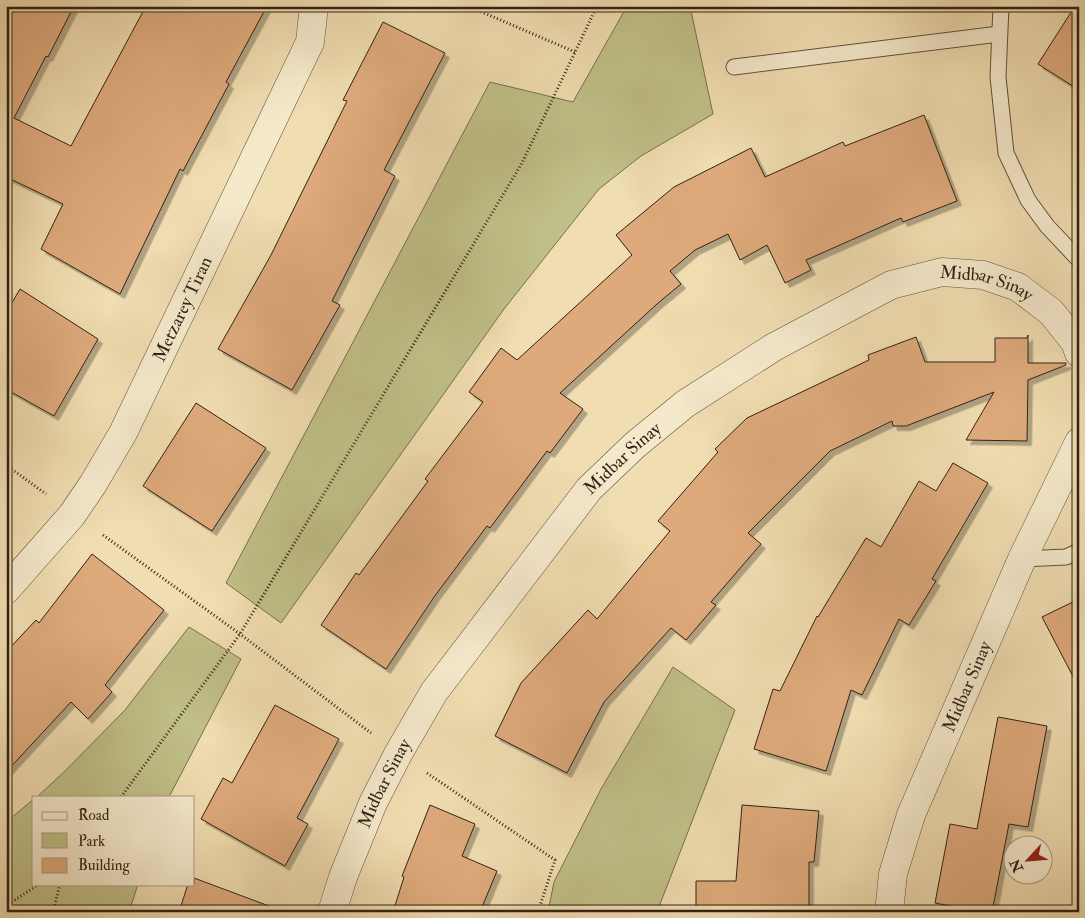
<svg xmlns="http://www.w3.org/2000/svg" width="1085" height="918" font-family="'IM FELL Double Pica',serif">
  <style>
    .green { fill: #c0bf87; stroke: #78704e }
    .building { fill: #deaa7c; stroke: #312215; filter: url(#shadow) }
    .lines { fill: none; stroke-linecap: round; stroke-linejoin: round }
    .service-casing { stroke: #61513c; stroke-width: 17 }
    .minor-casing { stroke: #61513c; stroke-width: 29 }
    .path { stroke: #312215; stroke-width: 3; stroke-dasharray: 1 2.5; stroke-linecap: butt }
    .service { stroke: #f5e9cc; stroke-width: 15 }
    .minor { stroke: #f5e9cc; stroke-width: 28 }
    .labels { text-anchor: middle; stroke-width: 4; stroke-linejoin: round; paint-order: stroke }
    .street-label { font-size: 18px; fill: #312215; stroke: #f5e9cc }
  </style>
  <defs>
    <filter id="shadow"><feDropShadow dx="4.5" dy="4.5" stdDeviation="0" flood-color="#0004"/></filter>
  </defs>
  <rect width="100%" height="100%" fill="#f0ddb1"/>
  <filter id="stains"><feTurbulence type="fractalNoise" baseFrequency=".004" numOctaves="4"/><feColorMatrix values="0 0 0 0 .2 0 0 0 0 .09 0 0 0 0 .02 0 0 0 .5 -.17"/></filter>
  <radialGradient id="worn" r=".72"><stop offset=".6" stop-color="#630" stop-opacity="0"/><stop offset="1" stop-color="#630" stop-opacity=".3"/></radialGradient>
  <g class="green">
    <polygon points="627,6 690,6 713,114 641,156 599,189 504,309 281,623 226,583 490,82 573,102"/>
    <polygon points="189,627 241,659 169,797 37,797 65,771 125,710"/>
    <polygon points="673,667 735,710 657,912 548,912 554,882 601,789"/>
    <polygon points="34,799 34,884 138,884 129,912 6,912 6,822"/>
  </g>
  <g class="building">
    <polygon points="6,6 74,6 48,57 46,56 14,118 71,146 146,6 267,6 226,82 229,84 183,171 180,169 120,294 41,249 63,204 6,177"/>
    <polygon points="1075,6 1079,6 1079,90 1038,64"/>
    <polygon points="383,22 445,53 384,170 395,176 332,301 340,305 292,390 218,349 271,255 347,101 343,100"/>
    <polygon points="924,115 957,201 903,222 901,218 806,260 811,270 785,283 767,245 740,260 728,234 695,250 670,271 681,284 657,304 560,393 583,409 550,453 547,451 490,528 487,526 434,597 386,669 321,625 356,573 359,575 428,481 425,479 483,402 469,392 501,348 517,360 632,255 616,235 674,187 751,148 765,177 843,142 845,146"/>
    <polygon points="20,289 98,339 54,416 6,389 6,313"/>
    <polygon points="1028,335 1028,363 1066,363 1066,365 1028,380 1027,441 966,440 994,392 906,426 893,426 892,421 830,451 748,533 761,544 711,602 716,605 686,640 671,628 604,702 567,773 495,736 521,683 588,610 597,619 670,531 658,521 718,452 715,449 747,418 869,360 868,355 916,337 925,362 995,362 995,338 1027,338"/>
    <polygon points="196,403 266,448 212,531 143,486"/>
    <polygon points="953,463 988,483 932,579 936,581 909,625 899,619 862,695 851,690 826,771 754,749 773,689 780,691 817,616 818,617 866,538 881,547 919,481 936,491"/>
    <polygon points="92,554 164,610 105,685 112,692 88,719 71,702 6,772 6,652 36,620 39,623"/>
    <polygon points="1079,599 1079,688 1042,617"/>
    <polygon points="275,705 339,739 297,818 308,824 285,866 201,819 223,778 232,783"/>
    <polygon points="998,717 1047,726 1028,827 1009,824 992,912 982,912 935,903 950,824 977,829"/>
    <polygon points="430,805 475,824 462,856 497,871 480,912 393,912 404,877 402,876"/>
    <polygon points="742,805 819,811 814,862 809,862 809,912 696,912 696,881 736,881"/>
    <polygon points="194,878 277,909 276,912 179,912 188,884 194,884"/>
  </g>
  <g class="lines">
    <defs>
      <g id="service">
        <polyline points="1001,6 998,77 1006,153 1028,200 1047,226 1079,260"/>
        <polyline points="734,67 999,34"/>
        <polyline points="1022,559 1066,557 1079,551"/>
      </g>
      <g id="minor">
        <path id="s1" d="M6,590L72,515L93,484L123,433L310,42L314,6"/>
        <path id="s2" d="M332,912L343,877L373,803L398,754L434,692L589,489L635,445L685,404L774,347L891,285L942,272L983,275L1018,287L1051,312L1075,342L1079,353"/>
        <path id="s3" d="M889,912L893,874L911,815L1022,559L1079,442"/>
      </g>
    </defs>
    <use href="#service" class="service-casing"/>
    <use href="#minor" class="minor-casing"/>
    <g class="path">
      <polyline points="468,6 575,52"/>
      <polyline points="6,465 46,494"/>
      <polyline points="103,535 240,634 371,733"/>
      <polyline points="427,773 555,860 538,912"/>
      <polyline points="121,797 240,634 522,163 597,6"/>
      <polyline points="6,906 39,884"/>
      <polyline points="53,912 60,884"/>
    </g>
    <use href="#service" class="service"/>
    <use href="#minor" class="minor"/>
  </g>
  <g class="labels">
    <g class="street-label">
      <text dy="6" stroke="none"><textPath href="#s2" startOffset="964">Midbar Sinay</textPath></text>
      <text dy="6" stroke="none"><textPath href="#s1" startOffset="334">Metzarey Tiran</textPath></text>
      <text dy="6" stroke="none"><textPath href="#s2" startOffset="544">Midbar Sinay</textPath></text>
      <text dy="6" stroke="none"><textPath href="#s3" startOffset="240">Midbar Sinay</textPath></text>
      <text dy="6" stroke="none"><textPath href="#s2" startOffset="139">Midbar Sinay</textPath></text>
    </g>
  </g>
  <rect width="1085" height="918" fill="none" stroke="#f0ddb1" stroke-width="25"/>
  <rect x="8" y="8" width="1070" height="903" fill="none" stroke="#312215" stroke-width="2.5"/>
  <rect x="12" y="12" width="1060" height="893" fill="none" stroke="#312215"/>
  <rect x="32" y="796" width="162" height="90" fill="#f5e9cc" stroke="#a79983"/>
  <rect x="42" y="812" width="25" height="8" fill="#f5e9cc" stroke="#a79983"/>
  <text x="78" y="820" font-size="15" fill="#312215">Road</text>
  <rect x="42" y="833" width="25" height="15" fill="#c0bf87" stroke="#a79983"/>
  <text x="78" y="846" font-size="15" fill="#312215">Park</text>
  <rect x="42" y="858" width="25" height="15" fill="#deaa7c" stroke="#a79983"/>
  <text x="78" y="870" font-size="15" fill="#312215">Building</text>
  <g transform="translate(1028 860) rotate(244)"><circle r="24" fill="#f5e9cc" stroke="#a79983"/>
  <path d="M0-4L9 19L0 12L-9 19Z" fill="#8f2418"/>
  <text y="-8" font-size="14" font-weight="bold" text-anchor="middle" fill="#312215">N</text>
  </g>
  <rect width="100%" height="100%" filter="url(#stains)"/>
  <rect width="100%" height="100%" fill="url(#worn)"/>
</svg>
